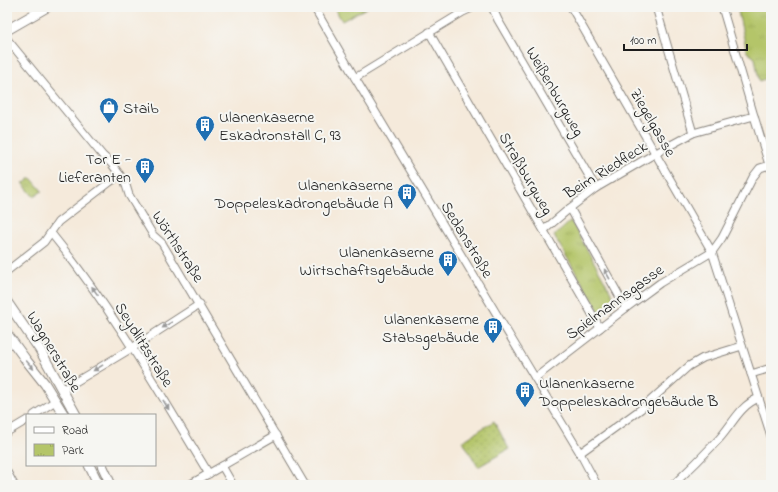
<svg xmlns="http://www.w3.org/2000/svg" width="778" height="492" font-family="'Indie Flower',sans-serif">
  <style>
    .grass { fill: url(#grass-dots); stroke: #687042 }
    .park { fill: url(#park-tufts); stroke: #687042 }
    .pitch { fill: #b4c569; stroke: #687042 }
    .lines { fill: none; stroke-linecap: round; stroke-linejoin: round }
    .minor-casing { stroke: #88837c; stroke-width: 9 }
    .tertiary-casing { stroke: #88837c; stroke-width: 11 }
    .minor { stroke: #fff; stroke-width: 7 }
    .tertiary { stroke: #fff; stroke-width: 9 }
    .oneway { fill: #999 }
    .labels { text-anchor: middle; stroke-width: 4; stroke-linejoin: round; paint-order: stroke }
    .street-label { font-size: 16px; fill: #1c1c1c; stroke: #f6f6f2 }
    .poi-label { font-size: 16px; fill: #1c1c1c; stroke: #f6f6f2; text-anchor: end }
  </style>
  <defs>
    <pattern id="grass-dots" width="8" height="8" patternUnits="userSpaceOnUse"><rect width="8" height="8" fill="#b4c569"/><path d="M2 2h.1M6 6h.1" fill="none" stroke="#9aa95a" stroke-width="1.8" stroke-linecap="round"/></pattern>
    <pattern id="park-tufts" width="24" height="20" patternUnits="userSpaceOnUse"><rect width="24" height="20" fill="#b4c569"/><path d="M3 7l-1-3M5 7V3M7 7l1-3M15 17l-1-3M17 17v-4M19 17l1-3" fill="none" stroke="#9aa95a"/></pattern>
  </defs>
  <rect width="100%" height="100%" fill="#f6f6f2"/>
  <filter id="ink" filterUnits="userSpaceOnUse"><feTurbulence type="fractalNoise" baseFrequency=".025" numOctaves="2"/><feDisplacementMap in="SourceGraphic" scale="8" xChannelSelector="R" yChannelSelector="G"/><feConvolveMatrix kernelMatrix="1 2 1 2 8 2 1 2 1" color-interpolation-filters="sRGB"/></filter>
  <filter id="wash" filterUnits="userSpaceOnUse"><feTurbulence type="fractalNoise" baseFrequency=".012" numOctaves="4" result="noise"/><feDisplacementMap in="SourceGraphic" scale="16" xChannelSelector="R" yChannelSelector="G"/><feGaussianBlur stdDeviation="0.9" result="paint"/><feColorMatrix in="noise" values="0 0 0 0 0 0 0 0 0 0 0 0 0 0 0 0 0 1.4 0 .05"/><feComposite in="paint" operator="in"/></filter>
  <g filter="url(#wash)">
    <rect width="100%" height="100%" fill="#f5eadb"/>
    <polygon class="grass" points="494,421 509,449 478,467 463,441"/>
    <g class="park">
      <polygon points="737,7 771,7 771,77 759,81 755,58 747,52"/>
      <polygon points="31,178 42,191 34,197 23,184"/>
      <polygon points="571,221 616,301 601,314 554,236"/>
    </g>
    <polygon class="pitch" points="334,7 368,7 342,21"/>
  </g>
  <g filter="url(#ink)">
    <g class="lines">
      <defs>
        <g id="minor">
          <polyline points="314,7 355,78 580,453 597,485"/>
          <polyline points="492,7 498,20 596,188"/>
          <polyline points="656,7 693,133"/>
          <polyline points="722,7 754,116 770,168"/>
          <polyline points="429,32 600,328"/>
          <polyline points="7,39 103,156 111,163 120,175 125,182 129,195 153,235 162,243 305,485"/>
          <polyline points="355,78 463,12 474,7"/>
          <polyline points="770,165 760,168 753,177 722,238 712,252 771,436"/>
          <polyline points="570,208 626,308"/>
          <polyline points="544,230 570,208 596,188 656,153 693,133 754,116"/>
          <path d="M51,233C112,308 159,392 209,474"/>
          <polyline points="7,271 44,242 58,222 110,182 120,175"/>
          <polyline points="751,374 771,368"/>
          <polyline points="535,378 626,308 660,283 712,252 571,7"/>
          <polyline points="62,390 132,348 200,304"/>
          <polyline points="34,415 55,401"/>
          <polyline points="7,432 27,420"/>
          <polyline points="580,453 641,409 689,366 703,358 742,346"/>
          <polyline points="222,466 233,485"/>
          <polyline points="7,472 14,485"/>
          <polyline points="189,485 276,435"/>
          <path d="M673,485C689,470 704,455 719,439C732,425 740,405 759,398"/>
        </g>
        <g id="tertiary">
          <polyline points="7,30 47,7"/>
          <polyline points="7,302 40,350 76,415"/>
          <polyline points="7,334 26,360 45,384 64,415"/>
          <polyline points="89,465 99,485"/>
          <polyline points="102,465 111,485"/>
        </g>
      </defs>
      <use href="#minor" class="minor-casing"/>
      <use href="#tertiary" class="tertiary-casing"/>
      <use href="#minor" class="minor"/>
      <use href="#tertiary" class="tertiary"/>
    </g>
    <defs><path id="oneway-solid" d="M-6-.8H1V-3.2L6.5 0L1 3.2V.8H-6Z"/></defs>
    <g class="oneway">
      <use href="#oneway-solid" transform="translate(607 274) rotate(-119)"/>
      <use href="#oneway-solid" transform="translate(95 291) rotate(-125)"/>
      <use href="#oneway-solid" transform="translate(167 325) rotate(148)"/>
      <use href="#oneway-solid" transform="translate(30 365) rotate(49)"/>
      <use href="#oneway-solid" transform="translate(98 368) rotate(149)"/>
      <use href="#oneway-solid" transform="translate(166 405) rotate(59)"/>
    </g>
  </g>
  <defs>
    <symbol id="shop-pin" viewBox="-11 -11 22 30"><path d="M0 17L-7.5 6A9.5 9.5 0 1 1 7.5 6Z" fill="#1f6fb2" stroke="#f6f6f2"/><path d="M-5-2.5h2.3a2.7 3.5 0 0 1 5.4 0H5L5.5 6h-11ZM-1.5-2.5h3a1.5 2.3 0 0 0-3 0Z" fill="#fff"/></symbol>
    <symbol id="building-pin" viewBox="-11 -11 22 30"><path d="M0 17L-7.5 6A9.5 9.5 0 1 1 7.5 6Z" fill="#1f6fb2" stroke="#f6f6f2"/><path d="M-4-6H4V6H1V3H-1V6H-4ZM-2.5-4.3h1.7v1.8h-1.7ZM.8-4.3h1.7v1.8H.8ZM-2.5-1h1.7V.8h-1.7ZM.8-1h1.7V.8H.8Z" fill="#fff"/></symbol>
  </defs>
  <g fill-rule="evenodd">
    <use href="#shop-pin" x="98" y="96" width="22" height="30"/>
    <use href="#building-pin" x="194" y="114" width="22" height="30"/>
    <use href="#building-pin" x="134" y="156" width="22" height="30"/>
    <use href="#building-pin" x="396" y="182" width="22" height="30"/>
    <use href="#building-pin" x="437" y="249" width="22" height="30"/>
    <use href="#building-pin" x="482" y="316" width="22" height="30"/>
    <use href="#building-pin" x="514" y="380" width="22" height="30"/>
  </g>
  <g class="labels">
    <g class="street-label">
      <text transform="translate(556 91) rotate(60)" y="6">Weißenburgweg</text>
      <text transform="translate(654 122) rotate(60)" y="6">Ziegelgasse</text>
      <text transform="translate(605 169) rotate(-32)" y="6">Beim Riedfleck</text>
      <text transform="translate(527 173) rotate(60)" y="6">Straßburgweg</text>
      <text transform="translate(468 239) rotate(59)" y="6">Sedanstraße</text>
      <text transform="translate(179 246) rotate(57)" y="6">Wörthstraße</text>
      <text transform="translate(614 301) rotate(-36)" y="6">Spielmannsgasse</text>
      <text transform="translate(145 344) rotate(58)" y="6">Seydlitzstraße</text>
      <text transform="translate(55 351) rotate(59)" y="6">Wagnerstraße</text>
    </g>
    <g class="poi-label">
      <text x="123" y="113" text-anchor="start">Staib</text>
      <text x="219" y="122" text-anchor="start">Ulanenkaserne<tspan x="219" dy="18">Eskadronstall C, 93</tspan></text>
      <text x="131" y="164">Tor E -<tspan x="131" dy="18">Lieferanten</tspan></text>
      <text x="393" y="190">Ulanenkaserne<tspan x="393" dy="18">Doppeleskadrongebäude A</tspan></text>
      <text x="434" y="257">Ulanenkaserne<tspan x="434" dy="18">Wirtschaftsgebäude</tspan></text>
      <text x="479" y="324">Ulanenkaserne<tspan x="479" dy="18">Stabsgebäude</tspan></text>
      <text x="539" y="388" text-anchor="start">Ulanenkaserne<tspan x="539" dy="18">Doppeleskadrongebäude B</tspan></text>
    </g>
  </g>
  <rect width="778" height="492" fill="none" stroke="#f6f6f2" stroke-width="24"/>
  <rect x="26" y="414" width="130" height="52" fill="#f6f6f2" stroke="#9f9f9c"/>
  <rect x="34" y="427" width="20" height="6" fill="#ffffff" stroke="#9f9f9c"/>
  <text x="62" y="434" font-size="12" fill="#1c1c1c">Road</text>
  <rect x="34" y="444" width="20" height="12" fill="url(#park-tufts)" stroke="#9f9f9c"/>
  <text x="62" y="454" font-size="12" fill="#1c1c1c">Park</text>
  <path d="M624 44v6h123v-6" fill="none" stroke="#1c1c1c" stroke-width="2"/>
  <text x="630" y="44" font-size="12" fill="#1c1c1c" stroke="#f6f6f2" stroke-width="3" paint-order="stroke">100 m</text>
</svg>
